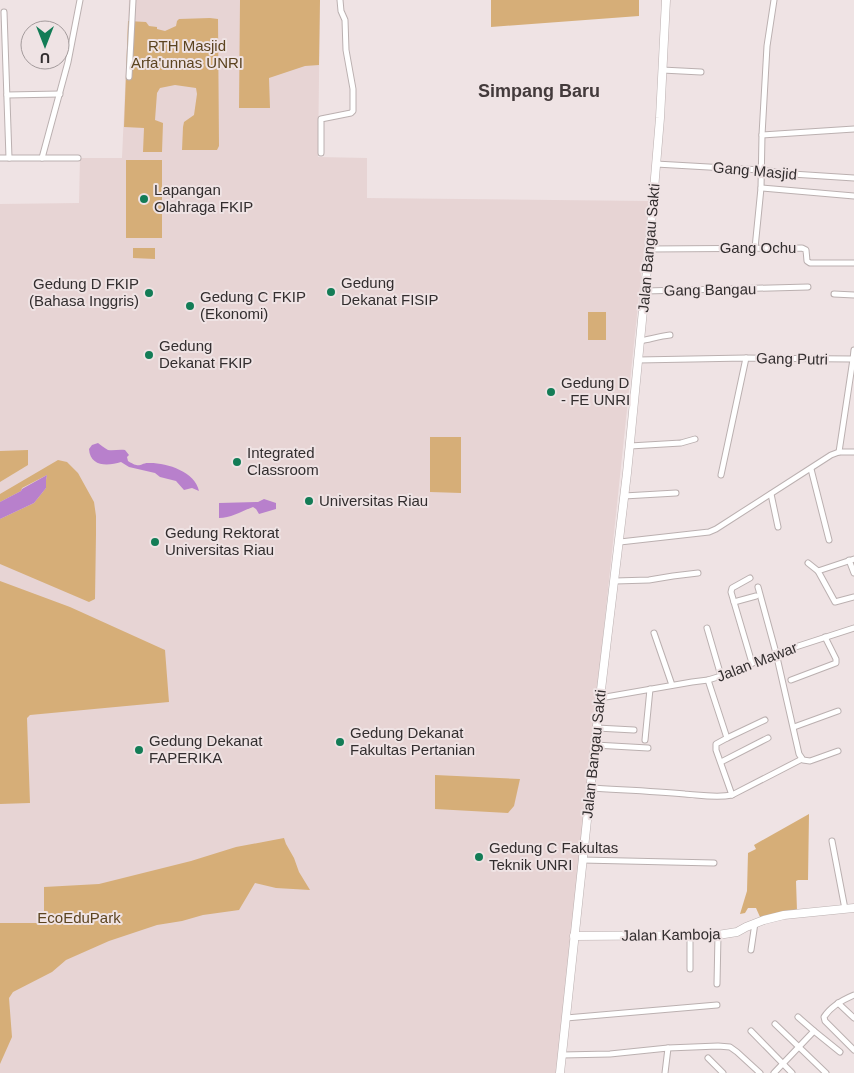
<svg xmlns="http://www.w3.org/2000/svg" width="854" height="1073" font-family="Arial,sans-serif">
  <style>
    .built { fill: #e7d4d4 }
    .green { fill: #d6ae78 }
    .water { fill: #b880cc }
    .lines { fill: none; stroke-linecap: round; stroke-linejoin: round }
    .street-casing { stroke: #bbb0b0; stroke-width: 7 }
    .secondary-casing { stroke: #bbb0b0; stroke-width: 9 }
    .street { stroke: #fff; stroke-width: 5 }
    .secondary { stroke: #fff; stroke-width: 8 }
    .poi-dot { fill: #137c56; stroke: #efe3e4; stroke-width: 2 }
    .labels { text-anchor: middle; stroke-width: 4; stroke-linejoin: round; paint-order: stroke }
    .park-label { font-size: 15px; fill: #5c4420; stroke: #efe3e4 }
    .street-label { font-size: 15px; fill: #332e2f; stroke: #efe3e4 }
    .poi-label { font-size: 15px; fill: #332e2f; stroke: #efe3e4; text-anchor: start }
    .quarter-label { font-size: 18px; font-weight: bold; fill: #433a3b; stroke: #efe3e4 }
  </style>
  <rect width="100%" height="100%" fill="#efe3e4"/>
  <polygon class="built" points="129,0 320,0 318,157 367,158 367,198 649,201 557,1073 0,1073 0,204 79,203 80,158 122,158"/>
  <g class="green">
    <polygon points="240,0 320,0 319,65 305,66 269,78 270,108 239,108"/>
    <polygon points="491,0 639,0 639,16 491,27"/>
    <polygon points="210,18 218,19 219,146 217,150 182,150 183,127 184,122 194,115 197,94 196,88 175,85 160,88 157,93 155,120 163,123 162,152 143,152 144,128 124,127 128,21 146,22 149,26 157,27 157,29 165,31 176,26 177,21 179,19"/>
    <rect x="126" y="160" width="36" height="78"/>
    <polygon points="133,248 155,248 155,259 133,258"/>
    <rect x="588" y="312" width="18" height="28"/>
    <polygon points="430,437 461,437 461,493 430,492"/>
    <polygon points="28,450 28,465 0,482 0,451"/>
    <polygon points="58,460 67,462 78,473 94,502 96,516 96,534 95,599 89,602 0,564 0,519 34,503 46,488 46,480 47,475 22,488 21,491 0,502 0,494"/>
    <polygon points="0,581 70,607 165,650 169,702 30,715 27,718 30,803 0,804"/>
    <polygon points="435,775 520,779 514,806 508,813 435,809"/>
    <polygon points="809,814 808,880 798,880 796,881 797,911 760,917 756,908 748,908 745,913 740,914 747,891 748,853 756,849 754,845"/>
    <polygon points="284,838 286,844 294,858 299,872 310,890 276,888 255,883 239,910 203,915 182,921 157,925 109,941 66,960 52,972 13,992 9,998 12,1037 0,1064 0,923 44,923 44,887 99,884 191,861 236,847"/>
  </g>
  <g class="water">
    <path d="M98,443C101,445 104,448 108,450C114,451 119,449 125,450L129,455L127,457L128,461C142,470 139,462 150,463C168,463 195,472 199,491L192,488L184,490L176,481L160,477L155,473L129,467L121,462C108,466 90,467 89,449L92,445Z"/>
    <polygon points="47,475 46,480 46,488 34,503 0,519 0,502 21,491 22,489"/>
    <path d="M264,499L276,503V509L259,514L256,509L253,507C242,511 231,518 219,518V503L258,502Z"/>
  </g>
  <g class="lines">
    <defs>
      <g id="street">
        <polyline points="4,12 9,158"/>
        <polyline points="662,70 701,72"/>
        <polyline points="129,77 133,0"/>
        <polyline points="7,95 60,94"/>
        <polyline points="762,135 854,129"/>
        <polyline points="321,153 321,119 351,113 353,111 353,89 346,50 345,20 341,11 340,0"/>
        <polyline points="0,158 78,158"/>
        <polyline points="42,158 68,62 80,0"/>
        <polyline points="656,164 761,170 792,174 854,178"/>
        <polyline points="761,188 854,196"/>
        <polyline points="755,248 761,188 762,135 767,46 774,0"/>
        <polyline points="649,249 802,248 806,250 807,261 810,263 854,263"/>
        <polyline points="645,291 808,287"/>
        <polyline points="834,294 854,295"/>
        <path d="M640,341C651,339 660,336 670,335"/>
        <polyline points="853,359 854,350"/>
        <polyline points="638,360 746,358 853,359 839,452"/>
        <polyline points="630,446 681,443 695,439"/>
        <polyline points="811,469 829,540"/>
        <polyline points="721,475 746,358"/>
        <polyline points="771,494 778,527"/>
        <polyline points="624,496 676,493"/>
        <polyline points="620,542 709,532 716,529 831,455 839,452 854,452"/>
        <polyline points="854,559 818,571 835,602 854,597"/>
        <polyline points="849,560 854,573"/>
        <polyline points="808,563 818,571"/>
        <polyline points="750,578 732,588 731,592 752,663"/>
        <polyline points="615,581 649,580 673,576 698,573"/>
        <polyline points="758,587 776,653 799,754 803,760 810,761 838,751"/>
        <polyline points="734,602 756,596"/>
        <polyline points="707,628 721,676"/>
        <polyline points="654,633 672,685"/>
        <polyline points="708,680 727,738"/>
        <polyline points="791,680 836,663 836,659 825,637"/>
        <polyline points="600,698 692,682 708,680 721,676 780,652 854,628"/>
        <polyline points="794,727 838,711"/>
        <polyline points="597,728 634,730"/>
        <polyline points="645,740 650,689"/>
        <polyline points="595,745 648,748"/>
        <polyline points="721,762 768,738"/>
        <path d="M590,788C622,790 653,791 685,794C700,795 716,798 732,795L802,759"/>
        <polyline points="732,795 716,750 716,744 727,738 765,720"/>
        <polyline points="832,841 845,909"/>
        <polyline points="582,860 714,863"/>
        <polyline points="751,950 755,923"/>
        <polyline points="690,969 690,935"/>
        <polyline points="717,984 718,935"/>
        <path d="M854,995C842,1000 831,1006 824,1017L825,1021L854,1050"/>
        <polyline points="838,1003 854,1018"/>
        <polyline points="566,1018 717,1005"/>
        <polyline points="775,1024 826,1073"/>
        <polyline points="751,1031 792,1073"/>
        <polyline points="814,1031 840,1052"/>
        <polyline points="562,1055 610,1054 668,1048 718,1046 730,1047 737,1052 760,1073"/>
        <polyline points="708,1058 723,1073"/>
        <polyline points="665,1073 668,1048"/>
        <polyline points="774,1073 814,1031 798,1017"/>
      </g>
      <g id="secondary">
        <polyline points="574,936 718,935 737,932 746,927 764,920 784,915 854,908"/>
        <polyline points="560,1073 600,698 627,473 649,249 660,118 666,0"/>
      </g>
    </defs>
    <use href="#street" class="street-casing"/>
    <use href="#secondary" class="secondary-casing"/>
    <use href="#street" class="street"/>
    <use href="#secondary" class="secondary"/>
  </g>
  <g class="poi-dot">
    <circle cx="144" cy="199" r="5"/>
    <circle cx="331" cy="292" r="5"/>
    <circle cx="149" cy="293" r="5"/>
    <circle cx="190" cy="306" r="5"/>
    <circle cx="149" cy="355" r="5"/>
    <circle cx="551" cy="392" r="5"/>
    <circle cx="237" cy="462" r="5"/>
    <circle cx="309" cy="501" r="5"/>
    <circle cx="155" cy="542" r="5"/>
    <circle cx="340" cy="742" r="5"/>
    <circle cx="139" cy="750" r="5"/>
    <circle cx="479" cy="857" r="5"/>
  </g>
  <g class="labels">
    <g class="park-label">
      <text x="187" y="51">RTH Masjid<tspan x="187" dy="17">Arfa'unnas UNRI</tspan></text>
      <text x="79" y="923">EcoEduPark</text>
    </g>
    <g class="street-label">
      <text transform="translate(755 171) rotate(5)" y="5">Gang Masjid</text>
      <text transform="translate(649 248) rotate(-85)" y="5">Jalan Bangau Sakti</text>
      <text x="758" y="253">Gang Ochu</text>
      <text transform="translate(710 290) rotate(-1)" y="5">Gang Bangau</text>
      <text transform="translate(792 359) rotate(1)" y="5">Gang Putri</text>
      <text transform="translate(757 662) rotate(-21)" y="5">Jalan Mawar</text>
      <text transform="translate(594 754) rotate(-84)" y="5">Jalan Bangau Sakti</text>
      <text transform="translate(671 935) rotate(-1)" y="5">Jalan Kamboja</text>
    </g>
    <g class="poi-label">
      <text x="154" y="195">Lapangan<tspan x="154" dy="17">Olahraga FKIP</tspan></text>
      <text x="341" y="288">Gedung<tspan x="341" dy="17">Dekanat FISIP</tspan></text>
      <text x="139" y="289" text-anchor="end">Gedung D FKIP<tspan x="139" dy="17">(Bahasa Inggris)</tspan></text>
      <text x="200" y="302">Gedung C FKIP<tspan x="200" dy="17">(Ekonomi)</tspan></text>
      <text x="159" y="351">Gedung<tspan x="159" dy="17">Dekanat FKIP</tspan></text>
      <text x="561" y="388">Gedung D<tspan x="561" dy="17">- FE UNRI</tspan></text>
      <text x="247" y="458">Integrated<tspan x="247" dy="17">Classroom</tspan></text>
      <text x="319" y="506">Universitas Riau</text>
      <text x="165" y="538">Gedung Rektorat<tspan x="165" dy="17">Universitas Riau</tspan></text>
      <text x="350" y="738">Gedung Dekanat<tspan x="350" dy="17">Fakultas Pertanian</tspan></text>
      <text x="149" y="746">Gedung Dekanat<tspan x="149" dy="17">FAPERIKA</tspan></text>
      <text x="489" y="853">Gedung C Fakultas<tspan x="489" dy="17">Teknik UNRI</tspan></text>
    </g>
    <g class="quarter-label">
      <text x="539" y="97">Simpang Baru</text>
    </g>
  </g>
  <g transform="translate(45 45) rotate(180)"><circle r="24" fill="#efe3e4" stroke="#a49b9c"/>
  <path d="M0-4L9 19L0 12L-9 19Z" fill="#137c56"/>
  <text y="-8" font-size="14" font-weight="bold" text-anchor="middle" fill="#332e2f">U</text>
  </g>
</svg>
